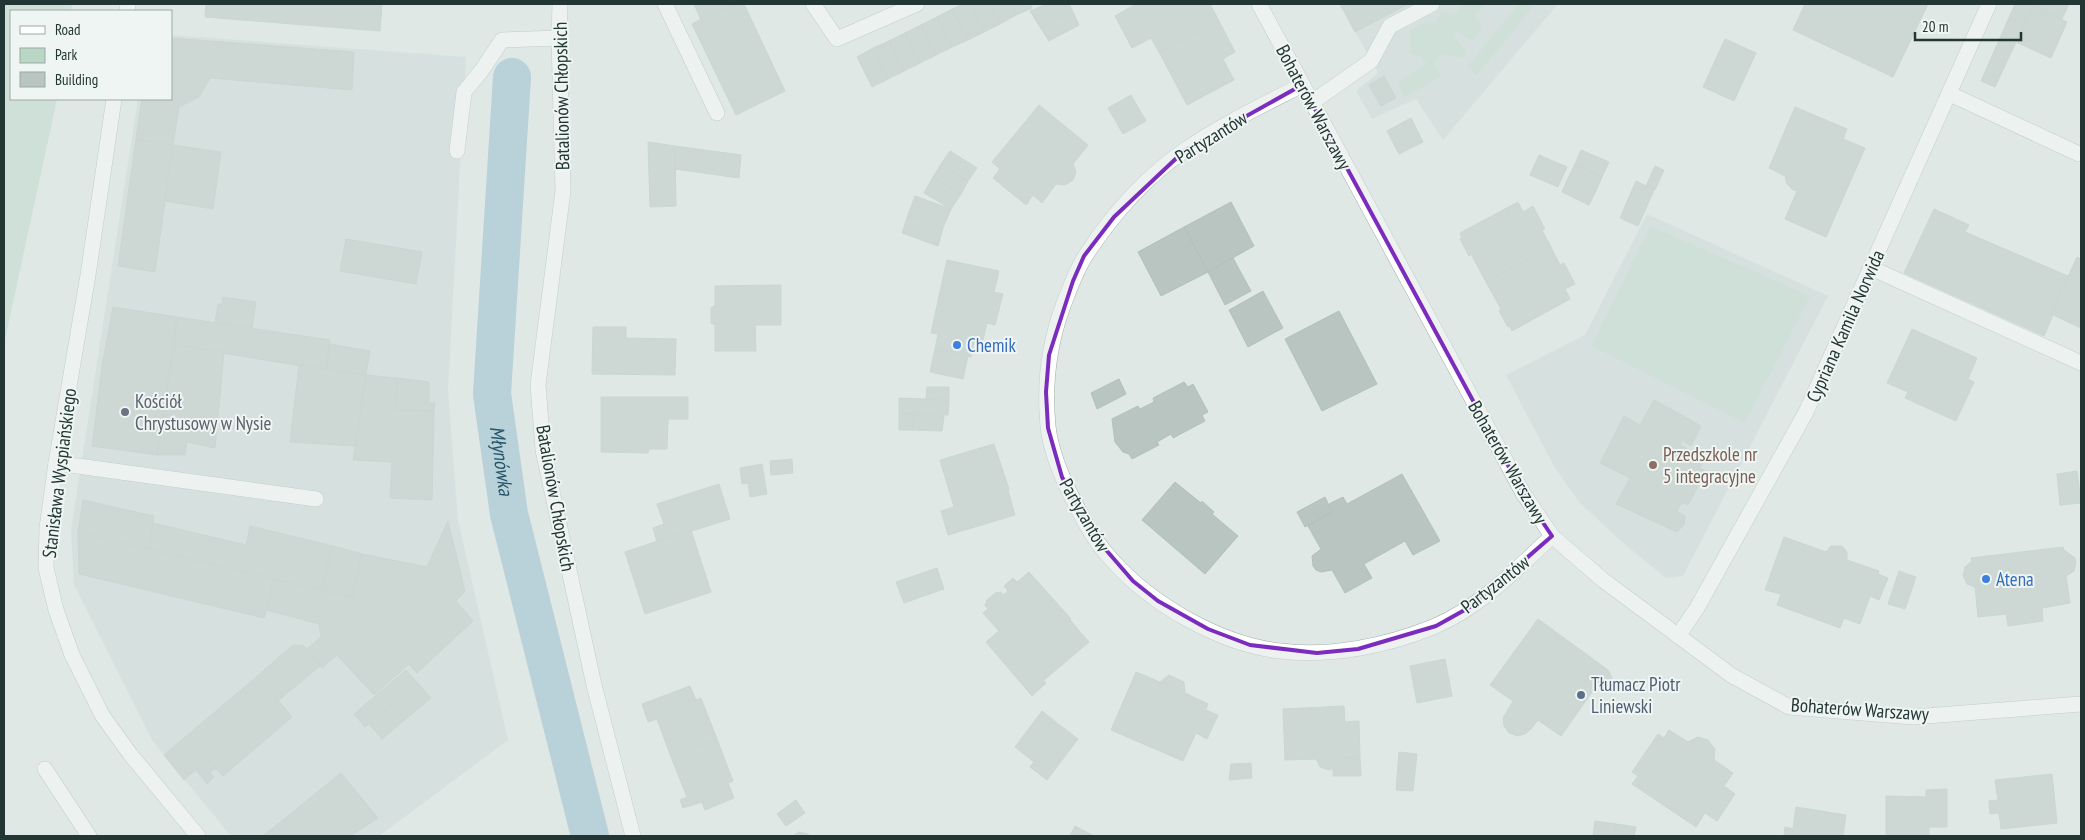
<svg xmlns="http://www.w3.org/2000/svg" width="2085" height="840" font-family="'PT Sans Narrow',sans-serif">
  <style>
    .built { fill: #cdd8d4 }
    .green { fill: #bad7c5 }
    .lines { fill: none; stroke-linecap: round; stroke-linejoin: round }
    .canal { stroke: #8cb7c7; stroke-width: 38 }
    .building { fill: #b8c5c1; stroke: #b2c1bd }
    .lane-casing { stroke: #a3afac; stroke-width: 16 }
    .street-casing { stroke: #a3afac; stroke-width: 16 }
    .lane { stroke: #fff; stroke-width: 15 }
    .street { stroke: #fff; stroke-width: 15 }
    .marked { fill: none; stroke: #7b2cbf; stroke-width: 4; stroke-linejoin: round }
    .shop-dot { fill: #3f7fe0; stroke: #eff5f3; stroke-width: 2 }
    .worship-dot { fill: #6b7280; stroke: #eff5f3; stroke-width: 2 }
    .education-dot { fill: #8d6e63; stroke: #eff5f3; stroke-width: 2 }
    .service-dot { fill: #5c6f8a; stroke: #eff5f3; stroke-width: 2 }
    .labels { text-anchor: middle; stroke-width: 4; stroke-linejoin: round; paint-order: stroke }
    .street-label { font-size: 19px; fill: #223633; stroke: #eff5f3 }
    .shop-label { font-size: 19px; fill: #366cbe; stroke: #eff5f3; text-anchor: start }
    .worship-label { font-size: 19px; fill: #5b616d; stroke: #eff5f3; text-anchor: start }
    .education-label { font-size: 19px; fill: #785e54; stroke: #eff5f3; text-anchor: start }
    .service-label { font-size: 19px; fill: #4e5e75; stroke: #eff5f3; text-anchor: start }
    .water-label { font-size: 20px; font-style: italic; fill: #24556a; stroke: #eff5f3 }
  </style>
  <rect width="100%" height="100%" fill="#dfe8e5"/>
  <g class="built">
    <polygon points="1340,4 1558,4 1443,140 1416,99 1372,119 1356,91 1378,73"/>
    <polygon points="171,35 466,57 448,390 458,520 508,740 379,836 231,836 152,740 74,585 71,530 138,99 171,99"/>
    <polygon points="1647,214 1828,296 1683,576 1666,578 1622,542 1580,503 1555,468 1506,375 1585,335"/>
  </g>
  <g class="green">
    <polygon points="4,4 72,4 71,11 11,11 11,99 57,99 4,344"/>
    <polygon points="1463,4 1484,4 1475,16 1483,27 1473,41 1456,32 1453,37 1466,51 1460,58 1442,53 1434,63 1441,76 1405,97 1397,82 1427,64 1420,56 1410,54 1410,30 1425,22 1436,22 1442,12 1455,15"/>
    <polygon points="1519,4 1535,4 1477,75 1467,67"/>
    <polygon points="1650,226 1810,296 1745,423 1592,346"/>
  </g>
  <g class="lines">
    <path class="canal" id="s1" d="M512,77L492,394L509,514L590,836"/>
  </g>
  <g class="building">
    <polygon points="206,4 382,4 380,31 205,17"/>
    <polygon points="694,4 738,4 722,11 721,9 701,20"/>
    <polygon points="738,4 744,4 785,91 736,115 692,24 721,9 722,11"/>
    <polygon points="963,4 970,4 984,32 968,40 952,9"/>
    <polygon points="970,4 990,4 1000,24 984,32"/>
    <polygon points="990,4 1010,4 1016,15 1000,24"/>
    <polygon points="1010,4 1030,4 1032,8 1016,15"/>
    <polygon points="1047,4 1069,4 1072,10 1040,27 1030,11"/>
    <polygon points="1133,4 1210,4 1219,21 1159,52 1151,38 1132,48 1115,16 1134,5"/>
    <polygon points="1340,4 1408,4 1355,32"/>
    <polygon points="1805,4 1928,4 1893,77 1793,30"/>
    <polygon points="2015,4 2069,4 2062,19 2033,6 1995,87 1981,81"/>
    <polygon points="2033,6 2067,22 2051,58 2016,42"/>
    <polygon points="952,9 968,40 952,47 937,17"/>
    <polygon points="1072,10 1079,25 1049,41 1040,27"/>
    <polygon points="937,17 952,47 936,55 921,25"/>
    <polygon points="1219,21 1235,52 1223,59 1234,80 1187,105 1159,52"/>
    <polygon points="921,25 936,55 920,63 905,33"/>
    <polygon points="905,33 920,63 904,71 889,41"/>
    <polygon points="171,38 354,52 352,90 210,78 199,97 179,107 173,145 136,139 142,99 171,99"/>
    <polygon points="1725,39 1756,53 1734,101 1703,87"/>
    <polygon points="889,41 904,71 888,79 873,48"/>
    <polygon points="873,48 888,79 872,87 857,57"/>
    <polygon points="1384,76 1396,98 1381,106 1369,85"/>
    <polygon points="1131,95 1146,121 1123,134 1108,108"/>
    <polygon points="1039,105 1088,145 1073,164 1076,172 1073,180 1065,185 1056,184 1042,203 1033,195 1026,205 993,178 1000,169 992,162"/>
    <polygon points="1795,107 1847,129 1843,139 1865,148 1826,237 1785,219 1797,191 1793,190 1787,184 1785,176 1769,168"/>
    <polygon points="1411,118 1423,142 1399,154 1387,131"/>
    <polygon points="136,139 173,145 155,272 118,266"/>
    <polygon points="648,142 675,146 676,206 650,207"/>
    <polygon points="173,145 221,152 213,209 165,201"/>
    <polygon points="675,146 741,155 739,178 675,169"/>
    <polygon points="1581,150 1609,162 1602,177 1575,164"/>
    <polygon points="950,151 977,168 968,181 941,164"/>
    <polygon points="1539,155 1567,167 1558,187 1530,175"/>
    <polygon points="941,164 968,181 961,194 933,177"/>
    <polygon points="1575,164 1602,177 1596,191 1568,178"/>
    <polygon points="1655,166 1664,170 1655,190 1646,186"/>
    <polygon points="933,177 961,194 951,209 924,193"/>
    <polygon points="1568,178 1596,191 1589,205 1562,192"/>
    <polygon points="1636,181 1654,190 1638,226 1620,218"/>
    <polygon points="915,196 951,209 943,228 908,215"/>
    <polygon points="1231,202 1254,246 1208,272 1184,227"/>
    <polygon points="1518,202 1523,212 1533,206 1545,229 1542,230 1551,247 1486,282 1471,254 1469,256 1460,239 1462,238 1460,233"/>
    <polygon points="1934,209 1969,225 1965,232 2068,276 2051,314 2053,315 2044,336 1904,273"/>
    <polygon points="908,215 943,228 938,246 902,233"/>
    <polygon points="1184,227 1208,272 1161,296 1138,252"/>
    <polygon points="346,239 422,252 416,284 340,271"/>
    <polygon points="1551,247 1560,265 1564,263 1575,284 1565,289 1570,299 1512,331 1510,326 1508,327 1499,311 1501,309 1486,282"/>
    <polygon points="2077,257 2081,259 2081,328 2051,314"/>
    <polygon points="1233,258 1251,291 1225,305 1208,272"/>
    <polygon points="947,260 999,271 994,292 1003,294 995,325 987,323 982,344 974,342 971,357 935,349 938,334 931,333"/>
    <polygon points="781,285 781,325 755,325 756,351 715,351 715,325 711,323 711,308 715,305 715,286"/>
    <polygon points="1263,291 1283,328 1248,347 1229,310"/>
    <polygon points="223,297 256,302 252,329 215,323 218,304 222,304"/>
    <polygon points="113,307 177,317 157,455 92,446 102,366"/>
    <polygon points="1339,311 1377,384 1322,411 1285,339"/>
    <polygon points="177,317 330,340 326,370 174,345"/>
    <polygon points="593,327 626,327 626,338 676,339 675,375 592,374"/>
    <polygon points="1912,329 1977,358 1968,379 1974,382 1956,421 1905,398 1908,392 1887,383"/>
    <polygon points="330,344 370,351 366,375 326,370"/>
    <polygon points="174,345 224,352 215,448 187,442 185,455 157,455"/>
    <polygon points="935,349 968,356 963,379 930,372"/>
    <polygon points="299,365 366,375 355,446 290,442"/>
    <polygon points="366,375 397,378 396,410 434,411 432,500 390,498 392,462 353,460"/>
    <polygon points="397,378 429,382 429,403 435,403 434,411 396,410"/>
    <polygon points="1119,379 1126,394 1097,409 1091,393"/>
    <polygon points="1184,382 1188,387 1193,384 1208,412 1202,415 1205,421 1173,438 1171,434 1157,442 1159,445 1132,459 1129,454 1123,452 1115,442 1112,419 1138,406 1140,409 1154,402 1153,398"/>
    <polygon points="927,387 949,387 949,400 926,399"/>
    <polygon points="601,397 688,397 688,419 668,419 667,449 649,449 648,453 601,452"/>
    <polygon points="899,398 949,400 948,415 899,414"/>
    <polygon points="1654,400 1701,426 1691,446 1682,440 1680,445 1704,458 1700,468 1706,471 1688,505 1682,502 1677,511 1685,516 1684,525 1677,532 1616,504 1630,478 1600,463 1624,416 1640,425"/>
    <polygon points="899,414 914,414 913,430 899,430"/>
    <polygon points="914,414 944,416 942,431 913,430"/>
    <polygon points="994,444 1009,489 1008,490 1015,515 948,535 941,511 954,507 940,460"/>
    <polygon points="792,459 793,473 771,475 770,461"/>
    <polygon points="762,464 767,494 750,497 748,483 742,484 740,468"/>
    <polygon points="2077,471 2081,503 2060,505 2057,474"/>
    <polygon points="1402,474 1440,541 1413,555 1405,541 1364,564 1372,578 1345,593 1332,570 1321,572 1316,570 1313,566 1312,556 1321,549 1308,526 1332,512 1328,505 1329,504 1343,497 1347,504"/>
    <polygon points="1175,482 1201,503 1202,501 1214,512 1212,514 1238,536 1205,574 1142,520"/>
    <polygon points="719,484 730,519 657,542 653,528 664,524 657,504"/>
    <polygon points="1325,497 1332,512 1305,527 1297,512"/>
    <polygon points="83,500 154,516 149,549 78,532"/>
    <polygon points="448,521 465,591 456,601 473,621 417,673 351,600 362,554 427,567"/>
    <polygon points="153,523 246,545 250,526 333,546 321,590 149,549"/>
    <polygon points="691,530 711,592 645,614 625,552"/>
    <polygon points="78,532 274,579 264,618 79,574"/>
    <polygon points="1784,537 1826,552 1831,546 1842,546 1847,552 1847,560 1879,571 1878,574 1888,578 1879,600 1870,596 1860,624 1844,618 1840,628 1777,605 1781,594 1765,590"/>
    <polygon points="333,546 362,554 352,597 321,590"/>
    <polygon points="2063,547 2064,550 2075,558 2076,562 2074,571 2066,576 2070,603 2042,608 2043,621 2008,626 2006,614 1978,617 1975,587 1967,584 1963,575 1965,567 1972,561 1971,558"/>
    <polygon points="937,568 944,589 904,603 896,582"/>
    <polygon points="1899,571 1916,577 1905,609 1888,604"/>
    <polygon points="1029,572 1071,619 1070,620 1089,642 1043,681 1046,683 1032,696 986,642 999,631 983,613 988,609 985,606 987,600 995,593 1001,592 1003,595 1008,591 1004,586 1013,578 1017,582"/>
    <polygon points="274,579 352,597 351,600 409,664 374,695 337,655 322,668 307,649 321,637 319,624 266,610"/>
    <polygon points="1538,619 1608,670 1612,678 1611,683 1606,687 1597,685 1561,736 1538,720 1531,729 1525,734 1517,736 1509,733 1504,726 1503,718 1513,701 1490,685"/>
    <polygon points="293,645 304,646 320,666 262,714 241,690"/>
    <polygon points="1445,659 1452,696 1417,703 1410,666"/>
    <polygon points="406,670 431,698 382,739 369,724 391,705 380,692"/>
    <polygon points="1136,672 1160,682 1169,675 1184,682 1185,693 1208,704 1206,710 1218,715 1207,739 1196,733 1183,761 1111,730"/>
    <polygon points="690,686 696,700 701,698 717,739 671,757 657,719 648,722 642,704"/>
    <polygon points="241,690 262,714 278,700 292,717 223,776 208,759 184,780 164,755"/>
    <polygon points="380,692 391,705 365,727 354,714"/>
    <polygon points="1344,706 1345,722 1359,721 1360,758 1341,758 1337,766 1329,770 1320,767 1316,759 1285,760 1283,709"/>
    <polygon points="1042,711 1061,726 1034,762 1015,747"/>
    <polygon points="1061,726 1078,739 1047,780 1030,767"/>
    <polygon points="1669,730 1688,742 1698,737 1708,740 1715,749 1714,760 1733,773 1724,786 1735,794 1717,821 1705,813 1696,827 1632,784 1638,776 1632,772 1658,734 1664,738"/>
    <polygon points="717,739 733,781 728,783 734,798 705,810 702,802 683,808 680,800 687,797 671,757"/>
    <polygon points="1399,752 1417,754 1413,791 1396,790"/>
    <polygon points="1341,758 1360,758 1361,776 1333,776 1333,769 1340,763"/>
    <polygon points="208,759 216,768 210,772 214,777 207,784 196,770"/>
    <polygon points="1251,763 1252,778 1229,780 1231,764"/>
    <polygon points="341,773 378,818 350,836 263,836"/>
    <polygon points="2052,774 2057,823 2001,829 1999,813 1990,814 1989,801 1998,800 1995,780"/>
    <polygon points="1947,789 1947,827 1929,827 1929,836 1886,836 1886,796 1926,797 1926,790"/>
    <polygon points="796,800 805,813 786,826 777,814"/>
    <polygon points="1796,807 1846,815 1843,836 1784,836 1785,827 1793,829"/>
    <polygon points="1595,821 1616,824 1614,836 1593,836"/>
    <polygon points="1616,824 1636,827 1634,836 1614,836"/>
    <polygon points="1075,826 1094,836 1070,836"/>
    <polygon points="799,832 808,834 810,836 793,836"/>
  </g>
  <g class="lines">
    <defs>
      <g id="lane">
        <polyline points="665,4 717,113"/>
        <polyline points="813,4 837,39 917,4"/>
        <polyline points="1950,94 2079,154"/>
        <polyline points="1311,103 1371,61 1390,26 1432,4"/>
        <polyline points="457,151 464,92 482,70 502,40 559,38"/>
        <polyline points="1871,268 2081,363"/>
        <polyline points="56,463 316,499"/>
        <polyline points="45,769 89,836"/>
      </g>
      <g id="street">
        <polyline points="560,4 559,38 563,191 538,385 543,450 594,685 633,836"/>
        <polyline points="1259,4 1523,493 1552,536 1603,580 1731,675 1789,707 1913,717 2081,704"/>
        <polyline points="127,11 128,4"/>
        <path d="M1302,85C1263,105 1221,125 1185,150C1146,177 1112,215 1086,255C1076,270 1070,288 1063,306C1049,344 1044,385 1048,426C1050,447 1059,470 1068,489C1080,514 1093,540 1112,560C1152,605 1220,644 1280,651C1331,657 1386,646 1433,627C1479,608 1516,570 1552,536"/>
        <polyline points="114,99 88,275 56,463 47,528 46,568 56,610 72,655 102,715 130,754 198,836"/>
        <polyline points="1678,636 1697,608 1806,412 1989,4"/>
      </g>
    </defs>
    <use href="#lane" class="lane-casing"/>
    <use href="#street" class="street-casing"/>
    <use href="#lane" class="lane"/>
    <use href="#street" class="street"/>
  </g>
  <path d="M0 0H2085V840H0ZM1302,85L1523,493L1552,536L1470,607L1436,626L1358,649L1317,653L1250,645L1208,629L1158,601L1133,581L1094,536L1062,477L1048,428L1046,392L1049,355L1073,281L1084,256L1114,217L1184,151Z" fill="#dfe8e5" fill-opacity=".55" fill-rule="evenodd"/>
  <path class="marked" d="M1302,85L1523,493L1552,536L1470,607L1436,626L1358,649L1317,653L1250,645L1208,629L1158,601L1133,581L1094,536L1062,477L1048,428L1046,392L1049,355L1073,281L1084,256L1114,217L1184,151Z"/>
  <g class="shop-dot">
    <circle cx="957" cy="345" r="5"/>
    <circle cx="1986" cy="579" r="5"/>
  </g>
  <circle class="worship-dot" cx="125" cy="412" r="5"/>
  <circle class="education-dot" cx="1653" cy="465" r="5"/>
  <circle class="service-dot" cx="1581" cy="695" r="5"/>
  <g class="labels">
    <g class="street-label">
      <text transform="translate(561 96) rotate(-91)" y="7">Batalionów Chłopskich</text>
      <text transform="translate(1314 107) rotate(62)" y="7">Bohaterów Warszawy</text>
      <text transform="translate(1211 137) rotate(-32)" y="7">Partyzantów</text>
      <text transform="translate(1845 326) rotate(-66)" y="7">Cypriana Kamila Norwida</text>
      <text transform="translate(1508 462) rotate(60)" y="7">Bohaterów Warszawy</text>
      <text transform="translate(59 473) rotate(-83)" y="7">Stanisława Wyspiańskiego</text>
      <text transform="translate(556 498) rotate(80)" y="7">Batalionów Chłopskich</text>
      <text transform="translate(1085 515) rotate(60)" y="7">Partyzantów</text>
      <text transform="translate(1495 584) rotate(-38)" y="7">Partyzantów</text>
      <text transform="translate(1860 709) rotate(4)" y="7">Bohaterów Warszawy</text>
    </g>
    <g class="shop-label">
      <text x="967" y="352">Chemik</text>
      <text x="1996" y="586">Atena</text>
    </g>
    <g class="worship-label">
      <text x="135" y="408">Kościół<tspan x="135" dy="22">Chrystusowy w Nysie</tspan></text>
    </g>
    <g class="education-label">
      <text x="1663" y="461">Przedszkole nr<tspan x="1663" dy="22">5 integracyjne</tspan></text>
    </g>
    <g class="service-label">
      <text x="1591" y="691">Tłumacz Piotr<tspan x="1591" dy="22">Liniewski</tspan></text>
    </g>
    <g class="water-label">
      <text dy="7" stroke="none"><textPath href="#s1" startOffset="385">Młynówka</textPath></text>
    </g>
  </g>
  <rect width="2085" height="840" fill="none" stroke="#223633" stroke-width="10"/>
  <rect x="10" y="10" width="162" height="90" fill="#eff5f3" stroke="#9da9a6"/>
  <rect x="20" y="26" width="25" height="8" fill="#ffffff" stroke="#9da9a6"/>
  <text x="55" y="35" font-size="15" fill="#223633">Road</text>
  <rect x="20" y="48" width="25" height="15" fill="#bad7c5" stroke="#9da9a6"/>
  <text x="55" y="60" font-size="15" fill="#223633">Park</text>
  <rect x="20" y="72" width="25" height="15" fill="#b8c5c1" stroke="#9da9a6"/>
  <text x="55" y="85" font-size="15" fill="#223633">Building</text>
  <path d="M1915 32v8h106v-8" fill="none" stroke="#223633" stroke-width="2.5"/>
  <text x="1922" y="32" font-size="15" fill="#223633" stroke="#eff5f3" stroke-width="4" paint-order="stroke">20 m</text>
</svg>
